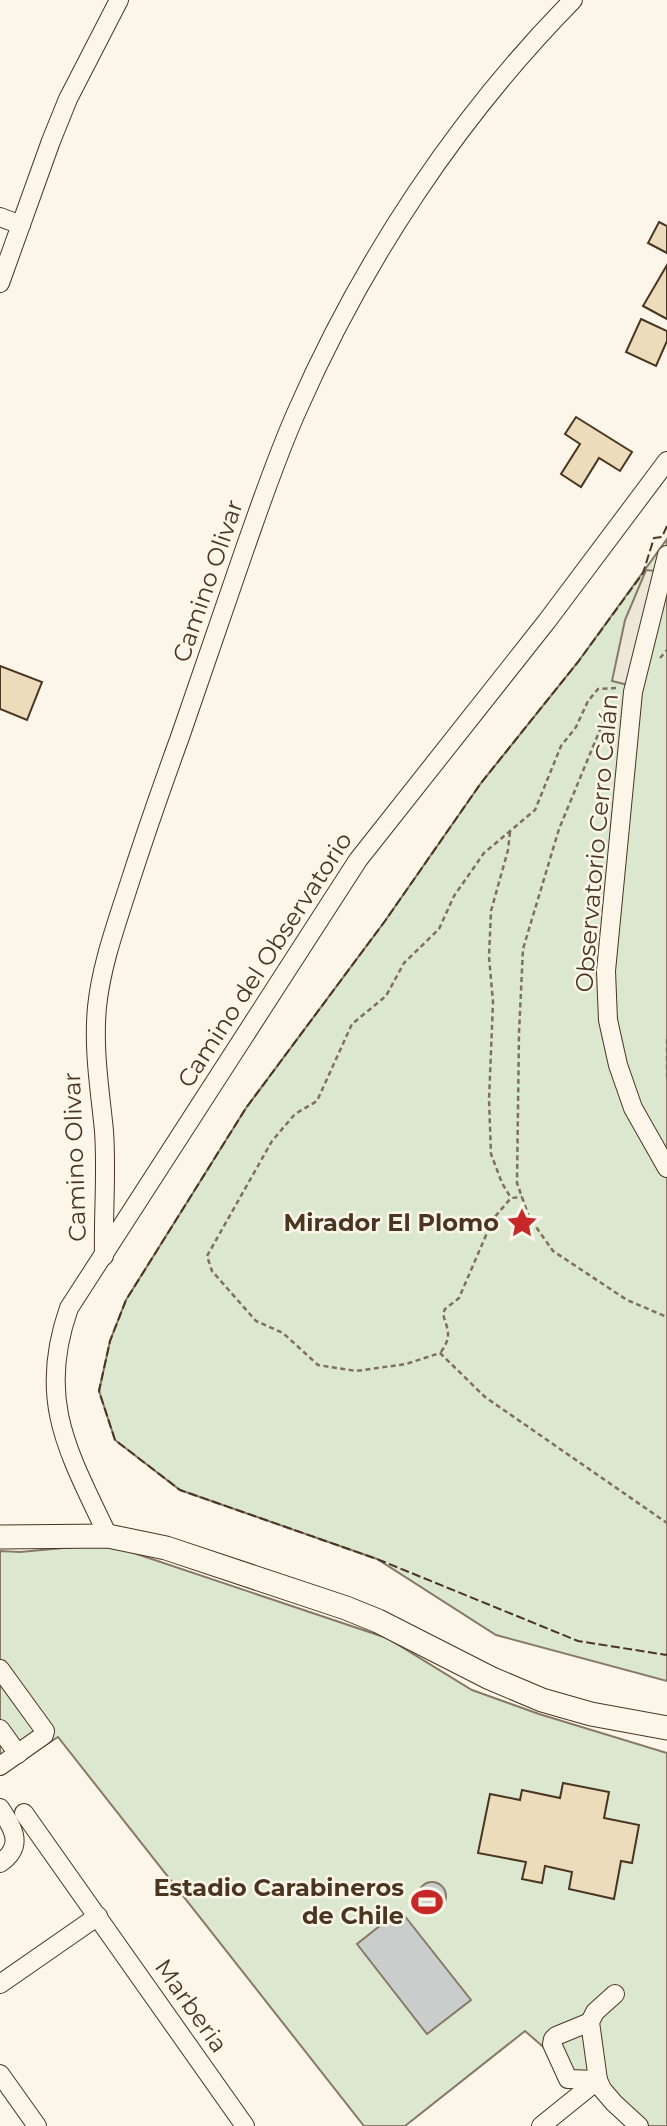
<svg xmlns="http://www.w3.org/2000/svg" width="667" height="2126" font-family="Montserrat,sans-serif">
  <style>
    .green { fill: #dce7d0; stroke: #887966; stroke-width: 2 }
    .parking { fill: #ede7d9; stroke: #887966; stroke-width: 2 }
    .water { fill: #c9cecd; stroke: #887966; stroke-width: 2 }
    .building { fill: #ecdcbc; stroke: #4a3520; stroke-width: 2 }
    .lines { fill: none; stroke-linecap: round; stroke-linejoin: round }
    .minor-casing { stroke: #4a3520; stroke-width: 20 }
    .major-casing { stroke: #4a3520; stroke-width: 25 }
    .path { stroke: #7f6f5c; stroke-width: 2.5; stroke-dasharray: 5 3.5; stroke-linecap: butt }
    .minor { stroke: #fbf6e9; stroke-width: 18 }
    .major { stroke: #fbf6e9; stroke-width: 23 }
    .fence { stroke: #4a3520; stroke-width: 2; stroke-dasharray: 9 3.5; stroke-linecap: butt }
    .labels { text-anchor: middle; stroke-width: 5; stroke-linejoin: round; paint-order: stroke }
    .street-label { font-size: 24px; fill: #4a3520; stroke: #fbf6e9 }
    .poi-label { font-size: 24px; font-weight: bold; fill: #4a3520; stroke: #fbf6e9; text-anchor: end }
  </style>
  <rect width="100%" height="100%" fill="#fbf6e9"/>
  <g class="green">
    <polygon points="667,539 667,1681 496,1635 377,1559 180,1490 115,1440 99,1391 110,1341 126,1300 246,1108 385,921 481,783 578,662"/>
    <polygon points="107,1544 387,1638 472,1690 539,1714 667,1753 667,2126 634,2126 525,2031 405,2126 364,2126 58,1737 0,1774 0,1551 20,1552"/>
  </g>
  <polygon class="parking" points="646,570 655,571 628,685 612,681 625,620"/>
  <g class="water">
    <circle cx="432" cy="1896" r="14"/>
    <polygon points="400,1910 471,2000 427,2034 357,1944"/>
  </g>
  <g class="building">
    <polygon points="659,222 667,226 667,253 648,243"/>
    <polygon points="667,265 667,319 643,306"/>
    <polygon points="641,319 667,331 667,341 656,366 626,352"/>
    <polygon points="576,417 632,452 620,471 599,458 581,487 561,474 580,444 565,434"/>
    <polygon points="0,666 42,682 27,720 0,709"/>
    <polygon points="563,1783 609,1792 604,1818 639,1825 632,1863 621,1861 614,1899 569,1889 572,1872 545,1866 542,1883 522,1879 526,1862 478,1853 490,1794 520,1800 522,1790 560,1798"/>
  </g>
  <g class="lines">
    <defs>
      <g id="minor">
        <polyline points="0,217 21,225"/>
        <polyline points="0,283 51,141 68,99 119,0"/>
        <polyline points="667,555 633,692 606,971 608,1020 618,1065 633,1108 667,1168"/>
        <path d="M104,1256C103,1214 107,1173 104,1131C100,1090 93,1050 97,1007C101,968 114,931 126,894C143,841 161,789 180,737C201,676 222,615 243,554C260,506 276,458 297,411C363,260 457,118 573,0"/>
        <path d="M108,1536C69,1453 36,1401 69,1308L358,860L547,621L667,461"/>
        <polyline points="0,1669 45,1731 44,1735 0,1766"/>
        <polyline points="0,1729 18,1754"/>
        <path d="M0,1808C13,1828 25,1846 0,1863"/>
        <polyline points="24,1813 245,2126"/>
        <polyline points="0,1984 98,1916"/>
        <polyline points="615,1994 595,2012 590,2022 598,2080 602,2089 614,2103 639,2126"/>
        <polyline points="590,2022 556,2036 553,2039 552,2044 568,2079 598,2080"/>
        <polyline points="0,2074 37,2126"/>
        <polyline points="541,2126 598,2080"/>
      </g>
      <polyline id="major" points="0,1537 108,1536 166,1548 346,1608 378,1621 490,1678 542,1700 591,1714 667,1728"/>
    </defs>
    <use href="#minor" class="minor-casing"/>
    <use href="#major" class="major-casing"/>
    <g class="path">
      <polyline points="660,658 667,650"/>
      <polyline points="616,688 598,689 588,701 576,727 561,746 535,810 484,853 454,896 439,929 404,963 386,996 352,1024 317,1101 295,1114 272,1141 207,1256 212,1271 256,1321 283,1333 318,1365 356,1371 406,1364 440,1353 485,1397 667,1523"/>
      <polyline points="615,706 604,720 559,829 523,949 519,1033 517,1183 529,1217 553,1251 627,1300 667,1317"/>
      <polyline points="510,832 508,850 491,911 489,957 493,1002 489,1100 491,1154 502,1183 511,1198"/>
      <polyline points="667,1039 667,1077"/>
      <path d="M441,1352C452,1336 448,1331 443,1314L445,1309L459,1298L493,1219L511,1198L522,1197"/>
    </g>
    <use href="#minor" class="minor"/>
    <use href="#major" class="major"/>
    <polyline class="fence" points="667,526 662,537 654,538 643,573 578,662 481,783 385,921 246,1108 126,1300 110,1341 99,1391 115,1440 180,1490 377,1559 578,1641 667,1655"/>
  </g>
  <defs>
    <symbol id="sight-bare" viewBox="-9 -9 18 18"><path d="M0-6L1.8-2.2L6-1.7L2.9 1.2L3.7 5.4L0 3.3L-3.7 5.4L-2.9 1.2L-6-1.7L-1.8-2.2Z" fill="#c62828" stroke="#fbf6e9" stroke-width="2.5" paint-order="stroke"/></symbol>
    <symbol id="stadium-bare" viewBox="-9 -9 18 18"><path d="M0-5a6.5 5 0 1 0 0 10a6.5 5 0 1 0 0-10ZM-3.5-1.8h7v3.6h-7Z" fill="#c62828" stroke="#fbf6e9" stroke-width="2.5" paint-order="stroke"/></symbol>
  </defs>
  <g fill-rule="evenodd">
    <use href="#sight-bare" x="500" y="1201" width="44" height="44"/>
    <use href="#stadium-bare" x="405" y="1880" width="44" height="44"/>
  </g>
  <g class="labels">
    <g class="street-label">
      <text transform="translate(208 581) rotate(-71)" y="8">Camino Olivar</text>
      <text transform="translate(597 843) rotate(-85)" y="8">Observatorio Cerro Calán</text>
      <text transform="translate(265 960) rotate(-57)" y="8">Camino del Observatorio</text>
      <text transform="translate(75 1157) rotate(-92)" y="8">Camino Olivar</text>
      <text transform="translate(191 2006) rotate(55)" y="8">Marberia</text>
    </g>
    <g class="poi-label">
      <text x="499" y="1231">Mirador El Plomo</text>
      <text x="404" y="1896">Estadio Carabineros<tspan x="404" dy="28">de Chile</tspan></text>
    </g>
  </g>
</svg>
